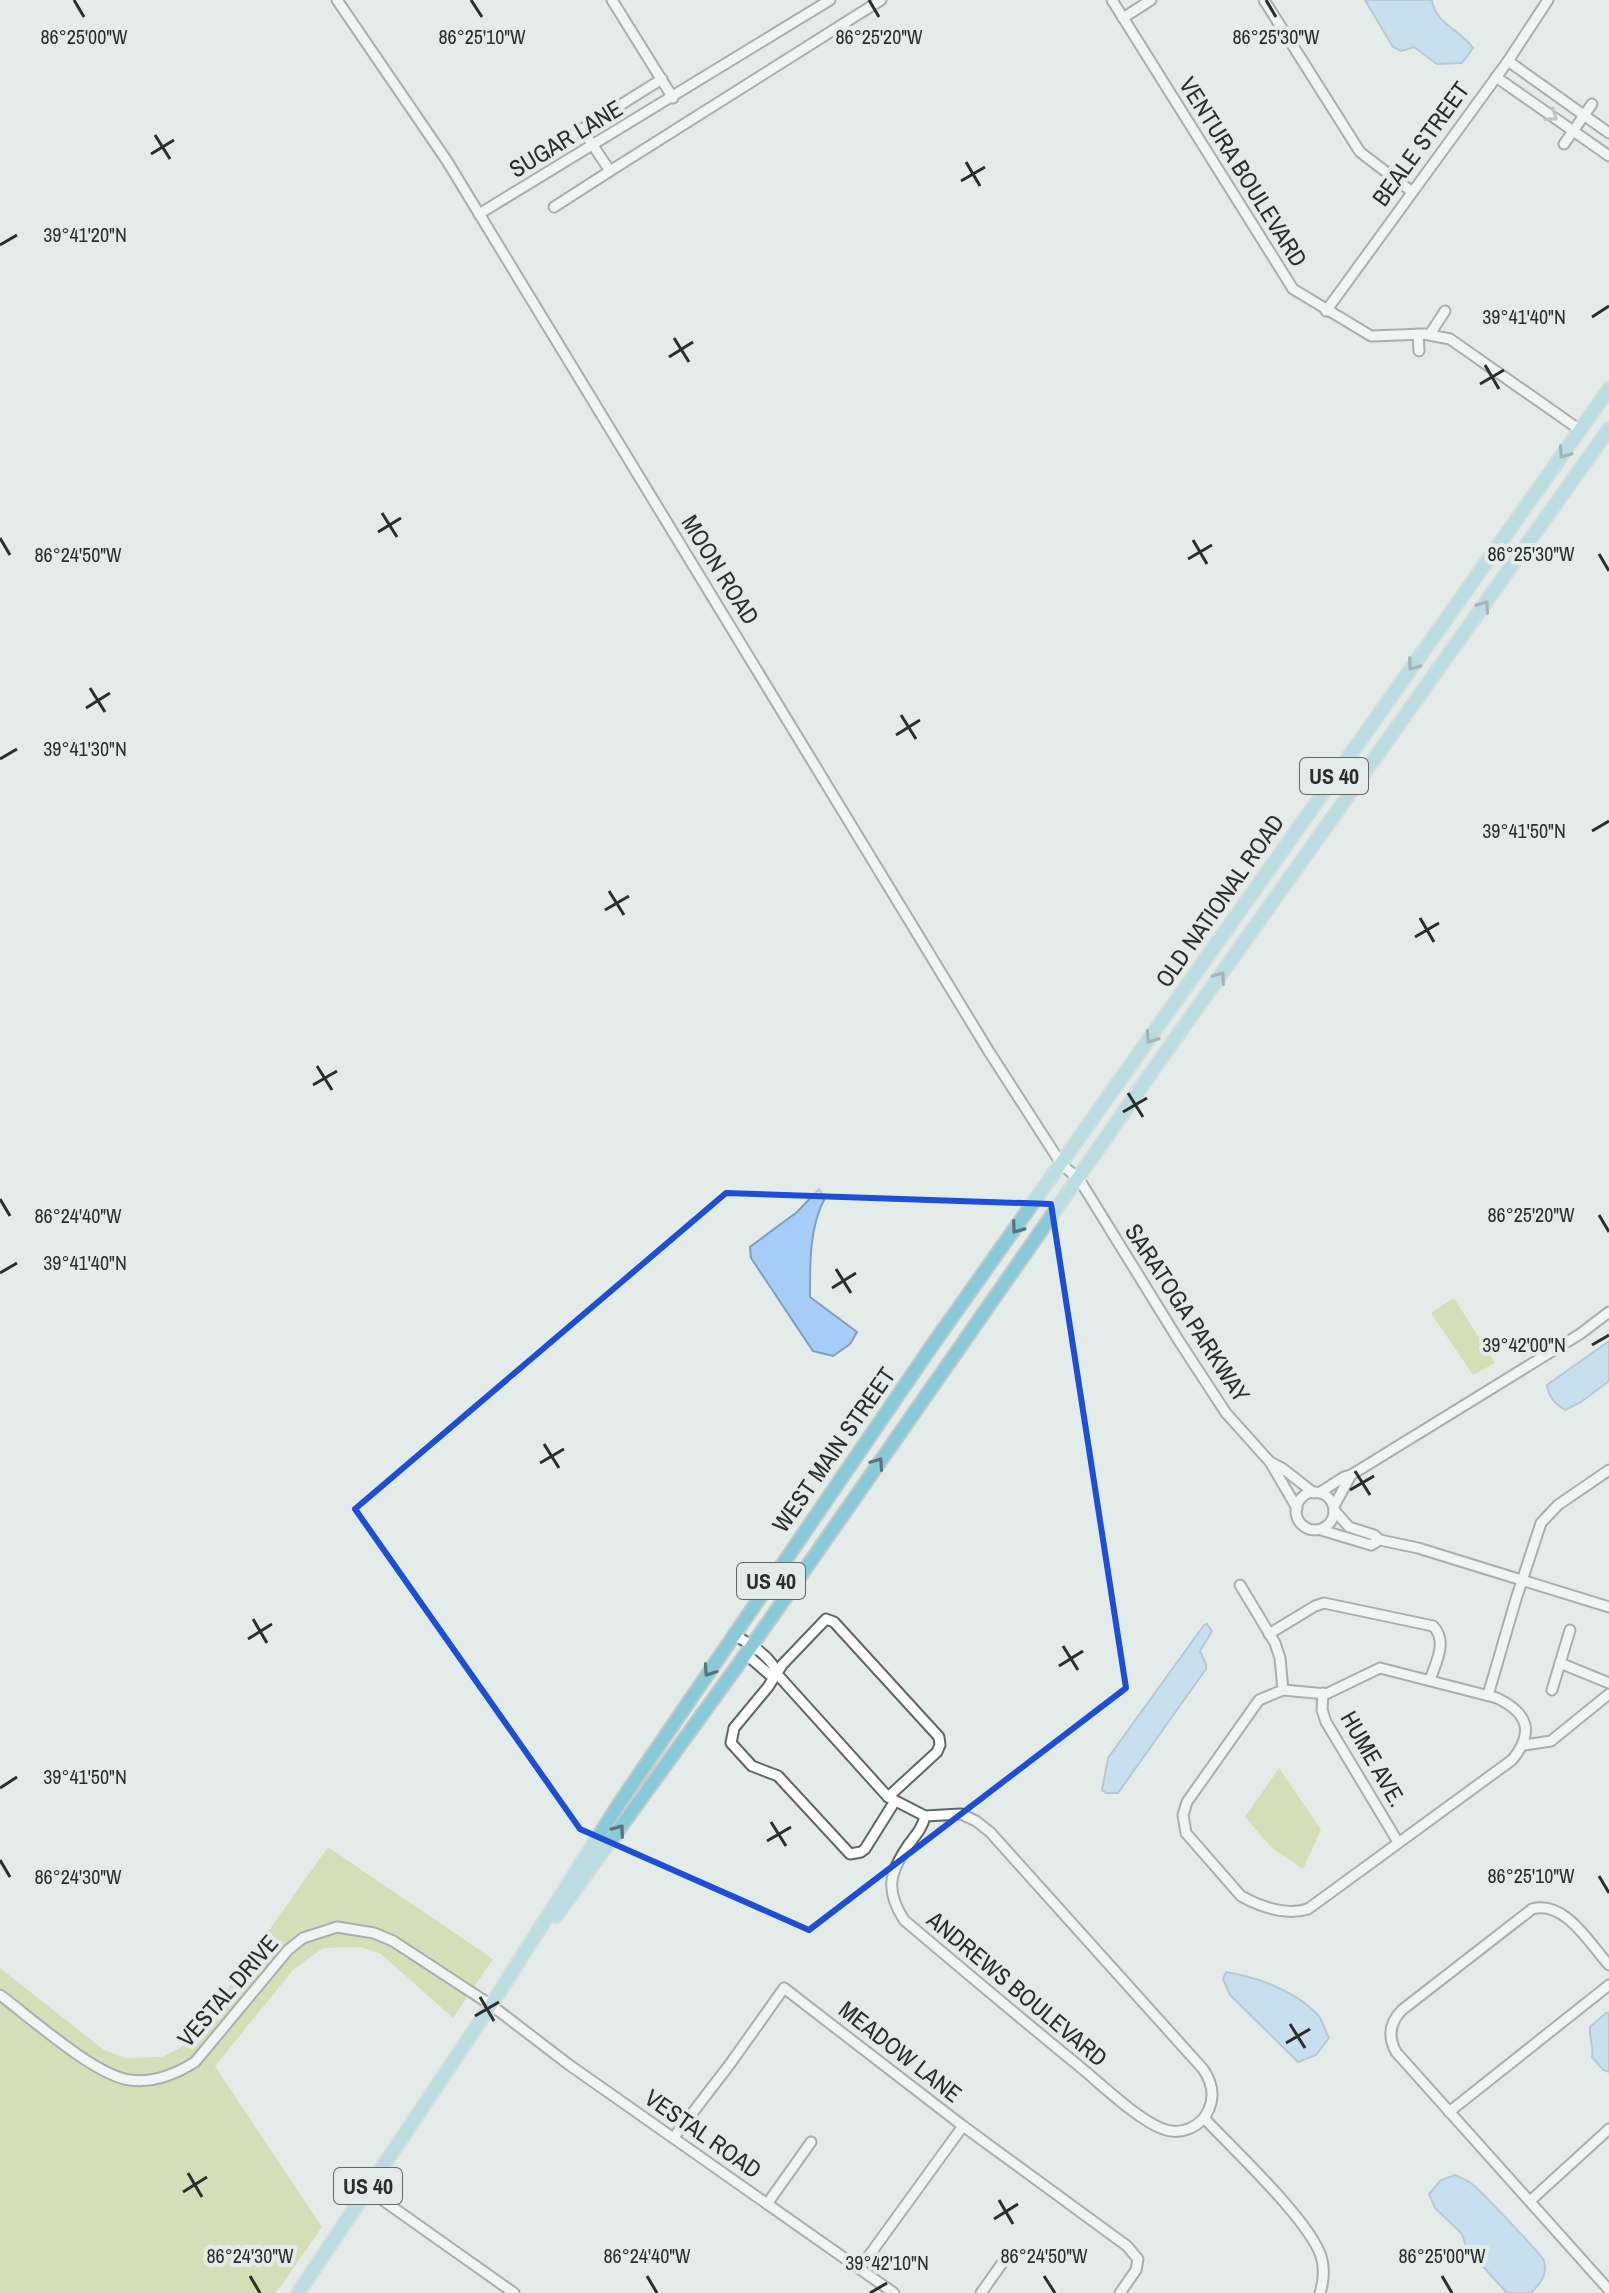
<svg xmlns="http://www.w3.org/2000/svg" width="1609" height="2293" font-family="'Archivo Narrow',sans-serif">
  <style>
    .green { fill: #c1cf7c }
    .water { fill: #a6cef9; stroke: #819ebc; stroke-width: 2 }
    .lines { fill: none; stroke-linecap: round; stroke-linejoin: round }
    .minor-casing { stroke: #5f6665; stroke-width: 13 }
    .major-casing { stroke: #c8c9c9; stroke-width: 16 }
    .minor { stroke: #fff; stroke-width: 9 }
    .major { stroke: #89cad9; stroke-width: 12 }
    .oneway { stroke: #969696 }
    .oneway2 { stroke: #56747b }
    .marked { fill: none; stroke: #1d4ed8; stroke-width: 6; stroke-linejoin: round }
    .ticks { fill: none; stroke: #2c2e2e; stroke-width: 3 }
    .labels { text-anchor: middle; stroke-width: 8; stroke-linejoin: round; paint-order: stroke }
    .shield { fill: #e4ecea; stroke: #636766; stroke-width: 2 }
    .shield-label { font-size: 22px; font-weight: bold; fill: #2c2e2e }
    .street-label { font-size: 24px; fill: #2c2e2e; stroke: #e4ecea }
    .ticks-label { font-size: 20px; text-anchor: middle; fill: #2c2e2e; stroke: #e4ecea; stroke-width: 8; stroke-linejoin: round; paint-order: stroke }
  </style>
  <rect width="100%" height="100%" fill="#e4ecea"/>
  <g class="green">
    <polygon points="1454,1298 1495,1363 1473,1375 1431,1313"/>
    <polygon points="1279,1768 1321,1830 1303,1869 1272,1848 1245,1817"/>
    <polygon points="328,1847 493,1959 453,2018 381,1954 360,1947 323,1948 293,1970 215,2066 322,2227 276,2293 0,2293 0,1968 104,2050 125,2058 162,2057 189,2043"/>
  </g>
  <g class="water">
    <path d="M1365,0H1432C1435,24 1461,30 1473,48L1462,63L1437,64L1414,47L1401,51L1393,47Z"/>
    <path d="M819,1189L825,1198C809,1227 810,1265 810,1297L857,1332L850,1344L833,1356L813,1351L751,1258L750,1247L797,1212Z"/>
    <path d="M1609,1341V1381L1581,1402L1565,1410C1554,1403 1549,1397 1547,1385Z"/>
    <polygon points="1207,1624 1212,1631 1200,1651 1206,1664 1206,1669 1118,1793 1106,1793 1102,1790 1108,1758 1204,1625"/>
    <path d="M1226,1972C1257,1977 1296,1991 1318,2015C1323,2021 1325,2031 1329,2038L1316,2055L1298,2062L1230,1995L1223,1979Z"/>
    <path d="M1606,2013H1609V2072L1603,2070L1592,2057C1594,2046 1589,2037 1590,2027Z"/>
    <path d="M1455,2175C1461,2178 1467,2180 1472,2184C1479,2189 1542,2255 1544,2261C1548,2275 1540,2284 1531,2293H1507L1467,2249L1462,2234L1435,2208L1429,2194L1441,2180Z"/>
  </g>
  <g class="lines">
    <defs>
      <g id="minor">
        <polyline points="337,0 447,161 988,1050 1062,1165 1079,1179 1179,1341 1226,1413 1270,1462 1297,1508"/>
        <polyline points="612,0 673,98"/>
        <polyline points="1112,0 1293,289 1371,336 1424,334 1450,339 1580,430"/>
        <polyline points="1264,0 1360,152 1411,191"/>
        <polyline points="1123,18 1151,0"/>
        <polyline points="1508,61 1609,133"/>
        <polyline points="1496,77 1609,156"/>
        <polyline points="1564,144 1592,104"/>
        <polyline points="525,166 582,129"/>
        <polyline points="610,171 881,0"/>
        <polyline points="554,207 610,171 582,129 662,79"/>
        <polyline points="479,214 830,0"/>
        <polyline points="1326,311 1508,61 1548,0"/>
        <polyline points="1418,334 1419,351"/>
        <polyline points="1430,334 1445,311"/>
        <polyline points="1270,1462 1282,1468 1314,1493"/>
        <circle cx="1315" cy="1511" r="19"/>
        <polyline points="1319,1493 1344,1477 1351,1475 1580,1334 1609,1312"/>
        <polyline points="1334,1506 1351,1475"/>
        <polyline points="1334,1510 1349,1527 1374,1535 1380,1540 1418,1548 1609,1607"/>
        <polyline points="1321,1530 1371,1545 1380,1540"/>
        <polyline points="1240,1585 1275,1643 1280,1658 1283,1690"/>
        <path d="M1269,1634L1315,1606L1324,1603L1433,1626C1448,1641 1436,1662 1430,1680"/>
        <path d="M734,1635C749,1643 773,1657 777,1674L888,1797L925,1816L961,1814L976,1821L990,1832L1203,2069C1212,2082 1215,2095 1209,2109C1202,2127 1180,2136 1163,2129C1138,2120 1101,2084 1079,2066C1020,2018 962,1969 904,1920C885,1890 889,1873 909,1844C916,1835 923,1827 925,1816"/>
        <polyline points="746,1654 770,1675 777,1674"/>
        <polyline points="1560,1663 1609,1683"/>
        <path d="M1380,1668L1497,1698C1528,1713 1535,1732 1512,1760L1308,1909C1285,1916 1261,1907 1241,1896L1186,1833L1183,1815L1187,1802L1259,1700L1283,1690L1326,1694Z"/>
        <polyline points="1552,1690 1570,1630"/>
        <polyline points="1323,1693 1322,1710 1326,1722 1398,1842"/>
        <polyline points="1488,1695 1516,1599 1541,1523 1558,1505 1609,1470"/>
        <polyline points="1524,1745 1551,1741 1609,1694"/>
        <polyline points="888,1797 937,1752 940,1745 939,1737 834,1622 826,1619 782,1665 768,1687 734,1728 731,1743 752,1766 778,1776 850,1854 861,1852 865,1849 895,1801"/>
        <path d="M1609,1965C1589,1943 1565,1900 1532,1909L1402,2010C1389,2023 1388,2037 1396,2052L1609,2290"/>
        <path d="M0,1995C30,2017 95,2076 130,2080C152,2083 176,2074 195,2062L288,1950L303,1938L337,1927L374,1933L393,1941L491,2005L568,2064L894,2293"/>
        <polyline points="1449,2112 1609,1985"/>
        <path d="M1205,2119C1234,2150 1308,2219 1321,2256C1325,2269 1324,2280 1320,2293"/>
        <polyline points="674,2137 730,2064 784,1988 963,2126 1127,2246 1138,2259 1136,2270 1120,2293"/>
        <polyline points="367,2189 514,2293"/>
        <polyline points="1530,2201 1609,2129"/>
        <polyline points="767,2204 811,2142"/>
        <polyline points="860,2268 963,2126"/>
        <polyline points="981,2293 1003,2262"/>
      </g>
      <g id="major">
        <polyline points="556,1916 746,1654 1165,1053 1609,429"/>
        <polyline points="298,2293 491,2005 621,1801 931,1347 1609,389"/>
      </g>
    </defs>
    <use href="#minor" class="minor-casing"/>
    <use href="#major" class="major-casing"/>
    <use href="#minor" class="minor"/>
    <use href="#major" class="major"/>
  </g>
  <defs><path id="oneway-chevron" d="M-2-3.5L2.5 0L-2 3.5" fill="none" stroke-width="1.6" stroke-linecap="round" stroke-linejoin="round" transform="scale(2)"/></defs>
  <use class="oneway" href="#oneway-chevron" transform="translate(1552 116) rotate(35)"/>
  <g class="oneway2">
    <use href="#oneway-chevron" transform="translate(1564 453) rotate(125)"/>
    <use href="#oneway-chevron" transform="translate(1484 606) rotate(-55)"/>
    <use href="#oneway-chevron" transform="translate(1413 665) rotate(126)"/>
    <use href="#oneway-chevron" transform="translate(1220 977) rotate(-54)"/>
    <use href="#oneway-chevron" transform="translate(1151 1038) rotate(125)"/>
    <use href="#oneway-chevron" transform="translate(1017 1228) rotate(126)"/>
    <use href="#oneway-chevron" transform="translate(878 1463) rotate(-55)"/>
    <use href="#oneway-chevron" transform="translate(709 1671) rotate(124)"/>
    <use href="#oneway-chevron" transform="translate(619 1830) rotate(-54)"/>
  </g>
  <path d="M0 0H1609V2293H0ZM726,1193L1051,1204L1126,1688L809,1930L580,1829L355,1509Z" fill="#e4ecea" fill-opacity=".55" fill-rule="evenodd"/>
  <path class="marked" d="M726,1193L1051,1204L1126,1688L809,1930L580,1829L355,1509Z"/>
  <path class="ticks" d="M74,0L84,17M471,0L482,17M869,0L879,17M1266,0L1276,17M155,135L170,159M151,154L174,140M966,162L980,186M961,181L985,167M0,245L17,235M1592,317L1609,306M674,338L689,362M669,357L693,342M1485,365L1499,389M1480,384L1504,370M382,513L397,537M378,532L401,518M0,538L10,555M1193,540L1207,564M1599,554L1609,571M1188,559L1212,545M90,688L105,712M86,708L110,693M901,715L916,739M896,735L920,720M0,759L17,749M1592,831L1609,821M609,891L624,915M605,910L629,896M1420,918L1434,942M1415,937L1439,923M317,1066L332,1090M313,1085L337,1071M1128,1093L1143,1117M1123,1112L1147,1098M0,1199L10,1216M1599,1215L1609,1232M836,1269L851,1293M0,1273L17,1263M832,1288L856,1273M1592,1345L1609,1335M544,1444L559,1468M540,1463L564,1449M1355,1471L1370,1495M1350,1490L1374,1476M253,1619L267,1643M248,1639L272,1624M1063,1646L1078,1670M1059,1666L1083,1651M0,1788L17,1777M771,1822L786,1846M767,1841L791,1827M0,1860L10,1877M1599,1876L1609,1893M480,1997L494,2021M475,2016L499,2002M1290,2024L1305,2048M1286,2043L1310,2029M188,2173L202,2197M183,2192L207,2177M999,2200L1013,2224M994,2219L1018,2204M250,2276L260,2293M647,2276L657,2293M1044,2276L1055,2293M1442,2276L1452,2293M870,2293L887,2283"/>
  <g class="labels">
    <g class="shield">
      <rect x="1300" y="758" width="68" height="36" rx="6"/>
      <rect x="737" y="1563" width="68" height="36" rx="6"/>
      <rect x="334" y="2168" width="68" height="36" rx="6"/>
    </g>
    <g class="shield-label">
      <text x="1334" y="784">US 40</text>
      <text x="771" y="1589">US 40</text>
      <text x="368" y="2194">US 40</text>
    </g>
    <g class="street-label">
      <text transform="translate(566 139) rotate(-31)" y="8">SUGAR LANE</text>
      <text transform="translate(1421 144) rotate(-54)" y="8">BEALE STREET</text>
      <text transform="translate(1243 172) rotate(58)" y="8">VENTURA BOULEVARD</text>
      <text transform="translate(720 570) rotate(58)" y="8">MOON ROAD</text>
      <text transform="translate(1220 901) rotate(-55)" y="8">OLD NATIONAL ROAD</text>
      <text transform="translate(1187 1313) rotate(57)" y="8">SARATOGA PARKWAY</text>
      <text transform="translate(834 1450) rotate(-55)" y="8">WEST MAIN STREET</text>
      <text transform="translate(1373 1759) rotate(60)" y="8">HUME AVE.</text>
      <text transform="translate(1017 1989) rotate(40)" y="8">ANDREWS BOULEVARD</text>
      <text transform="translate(228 1991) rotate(-49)" y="8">VESTAL DRIVE</text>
      <text transform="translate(900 2052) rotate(38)" y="8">MEADOW LANE</text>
      <text transform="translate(703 2134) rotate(35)" y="8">VESTAL ROAD</text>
    </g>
  </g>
  <g class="ticks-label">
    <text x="84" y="44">86°25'00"W</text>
    <text x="879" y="44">86°25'20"W</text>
    <text x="482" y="44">86°25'10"W</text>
    <text x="1276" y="44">86°25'30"W</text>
    <text x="85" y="242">39°41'20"N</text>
    <text x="1524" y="324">39°41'40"N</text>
    <text x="1531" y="561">86°25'30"W</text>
    <text x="78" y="562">86°24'50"W</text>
    <text x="85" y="756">39°41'30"N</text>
    <text x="1524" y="838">39°41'50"N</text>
    <text x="1531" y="1222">86°25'20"W</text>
    <text x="78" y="1223">86°24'40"W</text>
    <text x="85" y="1270">39°41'40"N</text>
    <text x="1524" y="1352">39°42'00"N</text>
    <text x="85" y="1784">39°41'50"N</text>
    <text x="1531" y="1883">86°25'10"W</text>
    <text x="78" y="1884">86°24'30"W</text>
    <text x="250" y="2263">86°24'30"W</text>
    <text x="647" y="2263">86°24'40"W</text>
    <text x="1044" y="2263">86°24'50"W</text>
    <text x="1442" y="2263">86°25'00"W</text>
    <text x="887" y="2270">39°42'10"N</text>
  </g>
</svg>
